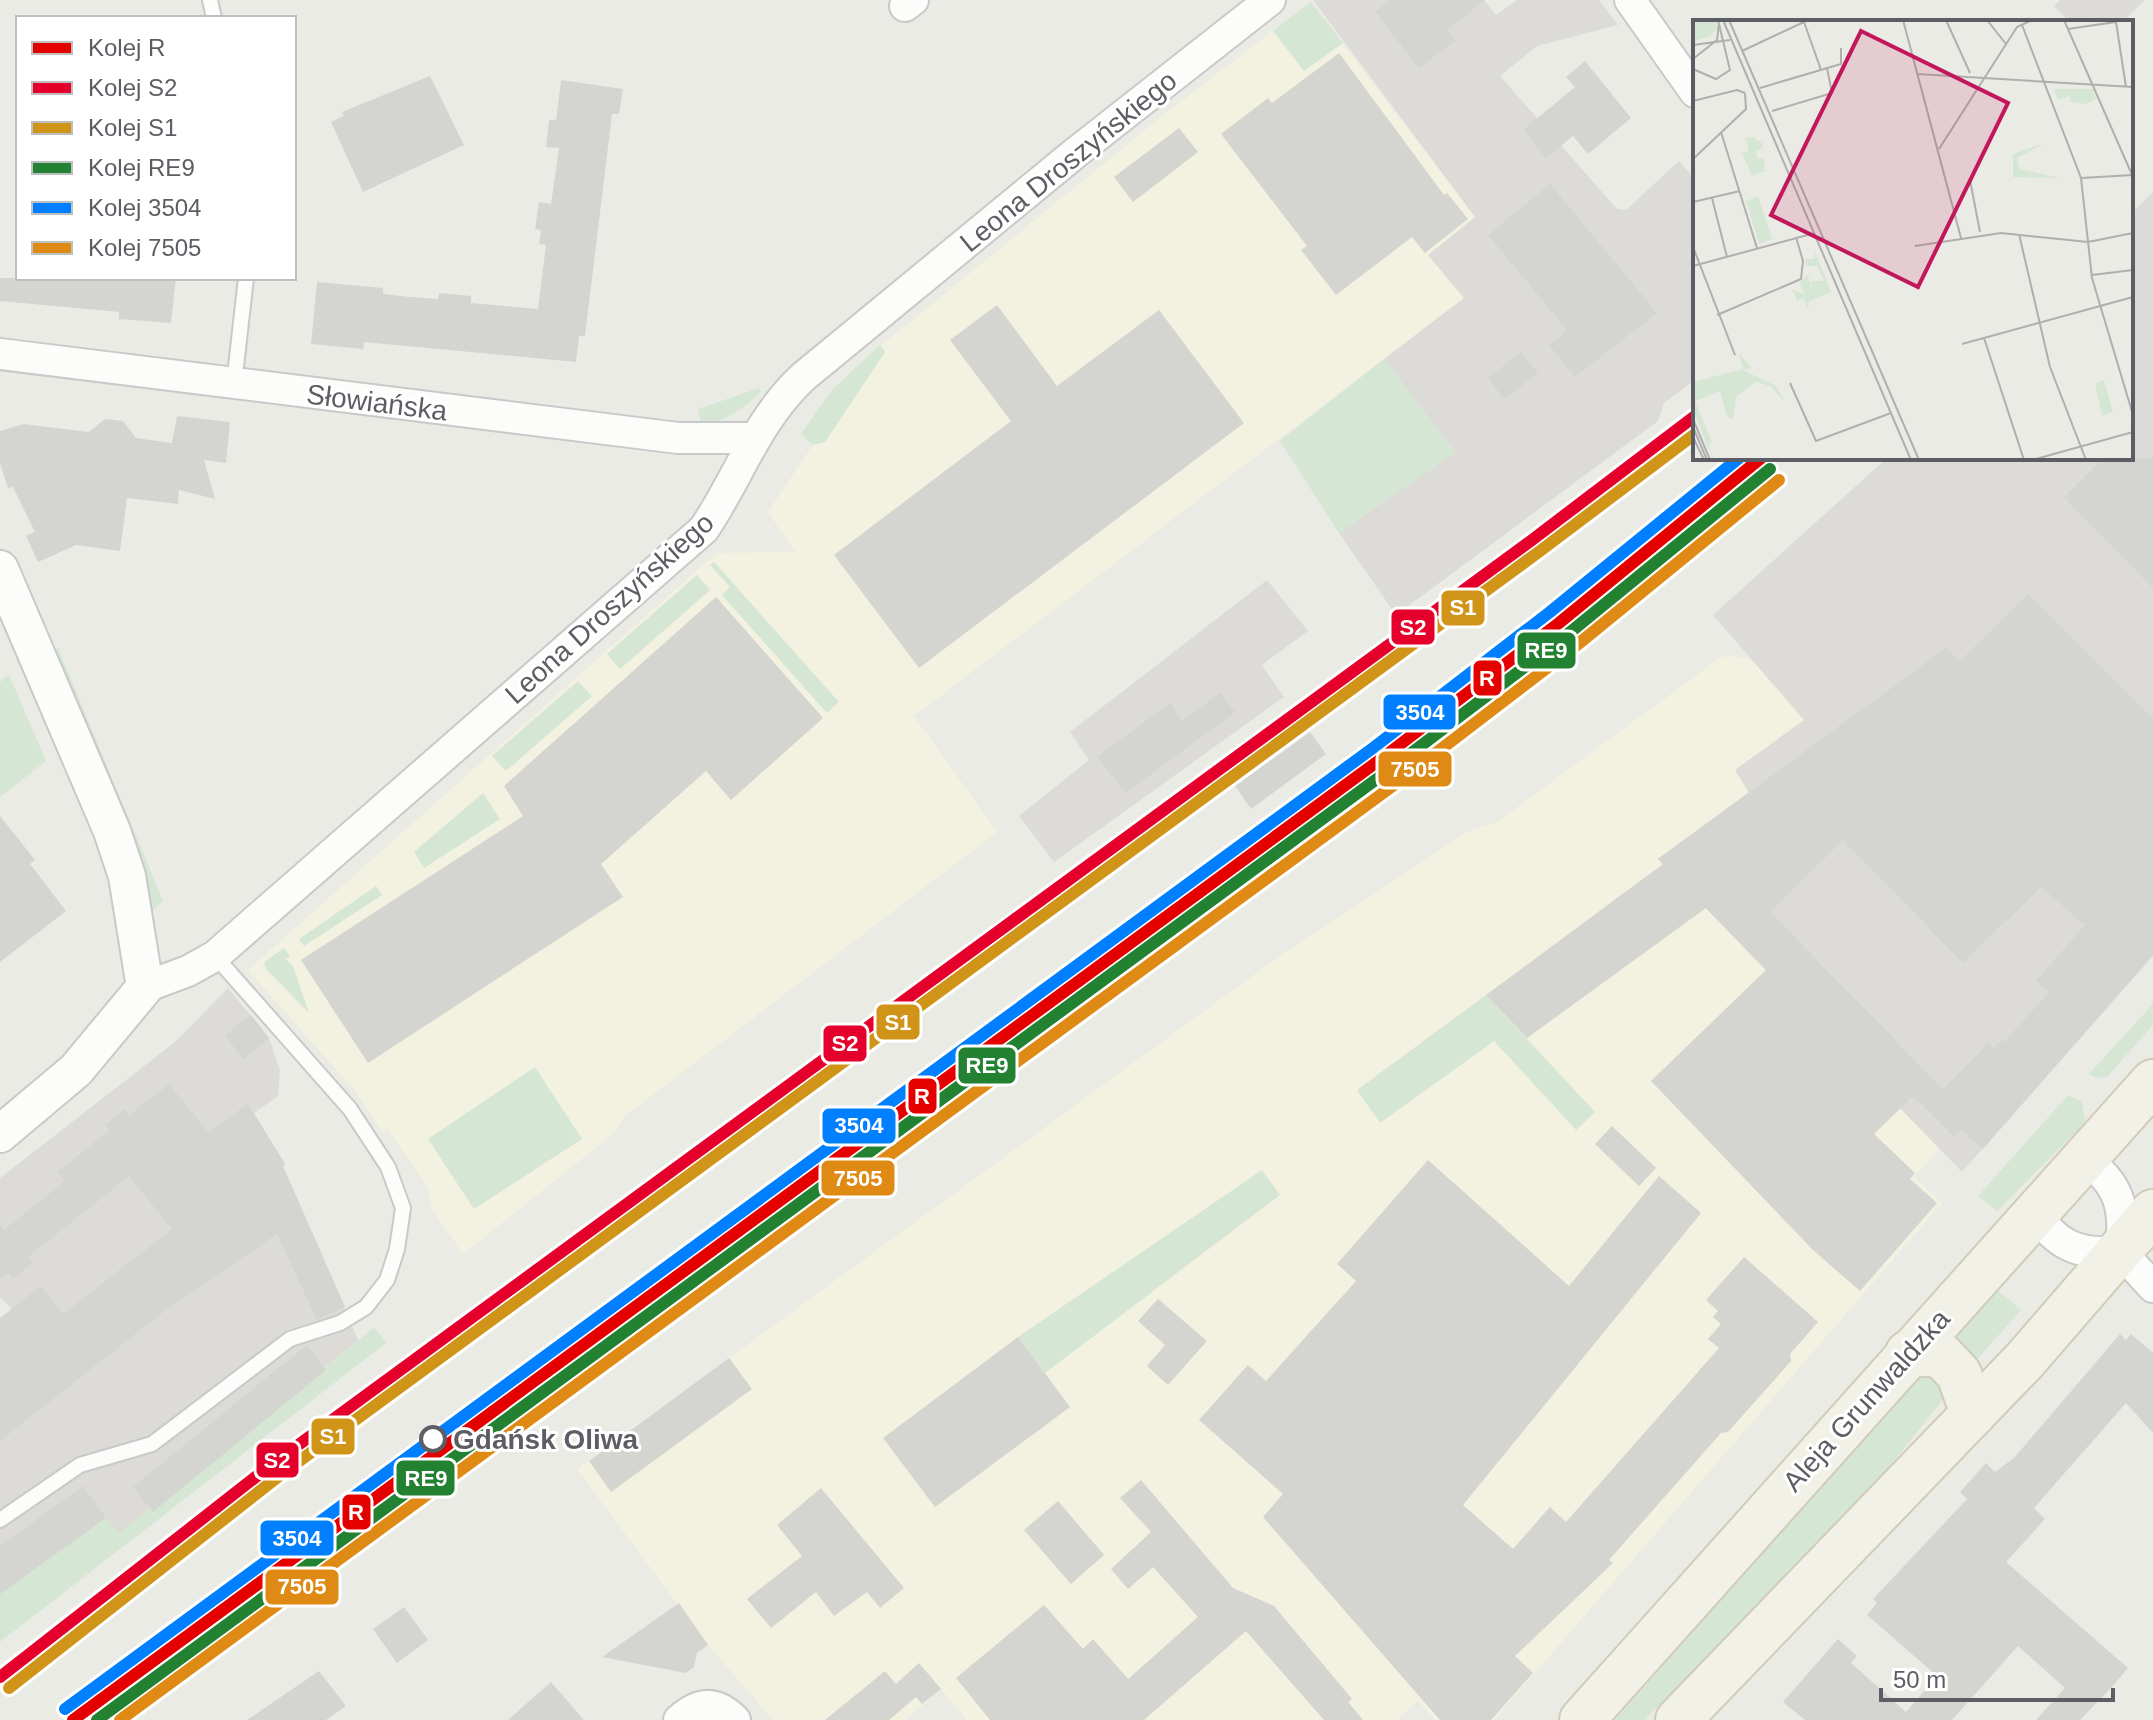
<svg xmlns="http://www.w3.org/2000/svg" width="2153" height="1720" font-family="Arial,sans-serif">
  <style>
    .commercial { fill: #f3f1e0 }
    .industrial { fill: #dcdbd7 }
    .green { fill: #d5e6d4 }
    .building { fill: #d4d4d1; fill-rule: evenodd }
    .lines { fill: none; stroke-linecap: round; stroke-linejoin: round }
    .service-casing { stroke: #c8c9c8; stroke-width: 18 }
    .minor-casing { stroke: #c8c9c8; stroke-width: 34 }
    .tertiary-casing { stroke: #c8c9c8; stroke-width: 40 }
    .primary-casing { stroke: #d0ccb7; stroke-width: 48 }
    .service { stroke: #fcfcfb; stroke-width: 14 }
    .minor { stroke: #fcfcfb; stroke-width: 30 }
    .tertiary { stroke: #fcfcfb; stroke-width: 36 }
    .primary { stroke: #f1f1e8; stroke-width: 44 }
    .rail-1-casing { stroke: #fff; stroke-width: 18 }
    .rail-2-casing { stroke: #fff; stroke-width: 18 }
    .rail-3-casing { stroke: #fff; stroke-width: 18 }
    .rail-4-casing { stroke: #fff; stroke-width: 18 }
    .rail-5-casing { stroke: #fff; stroke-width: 18 }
    .rail-6-casing { stroke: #fff; stroke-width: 18 }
    .rail-1 { stroke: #e50000; stroke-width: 12 }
    .rail-2 { stroke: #e4002b; stroke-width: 12 }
    .rail-3 { stroke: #d09419; stroke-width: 12 }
    .rail-4 { stroke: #238132; stroke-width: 12 }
    .rail-5 { stroke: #0080ff; stroke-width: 12 }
    .rail-6 { stroke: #de8a14; stroke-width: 12 }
    .stop-dot { fill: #fff; stroke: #5c5e63; stroke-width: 4 }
    .labels { text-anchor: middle; stroke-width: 6; stroke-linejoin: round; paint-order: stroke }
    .street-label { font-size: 28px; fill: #5c5e63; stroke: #fff }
    .stop-label { font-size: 28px; font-weight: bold; fill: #5c5e63; stroke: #fff; text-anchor: start }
    .inset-road { fill: none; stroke: #aeafae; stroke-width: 2 }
    .view { fill: #c2185b; fill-opacity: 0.15; stroke: #c2185b; stroke-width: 4 }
    .inset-edge { fill: none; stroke: #5c5e63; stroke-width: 4 }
    .line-badge { stroke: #fff; stroke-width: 3 }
    .badge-label { font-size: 22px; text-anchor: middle; font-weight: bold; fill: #fff }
  </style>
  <rect width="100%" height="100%" fill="#ebebe6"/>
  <g class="commercial">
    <polygon points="1311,2 1475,217 1464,298 914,716 997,832 625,1116 614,1133 463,1254 432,1209 428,1188 388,1129 382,1132 357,1093 248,970 712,557 717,553 795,552 768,512 876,350 1167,112"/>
    <polygon points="1735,656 1755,662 1805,720 1749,792 1658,859 1940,1148 1914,1177 1942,1203 1494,1720 1435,1720 1418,1701 1397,1720 967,1720 941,1689 905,1720 773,1720 708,1645 577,1469 1281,955 1467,832 1497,822 1721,657"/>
  </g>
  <g class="industrial">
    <polygon points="1313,0 1484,0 1496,15 1517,0 1599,0 1618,25 1537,46 1500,76 1617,209 1626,210 1679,161 1691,175 1695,172 1695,380 1664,403 1658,421 1396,615 1339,533 1455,452 1384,359 1464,298 1428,255 1475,217"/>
    <polygon points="2060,0 2145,0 2122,22 2070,22 2054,6"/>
    <polygon points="2153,192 2153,956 1962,1172 1658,859 1749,793 1735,770 1804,720 1713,615 1887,458 2131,458 2131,214"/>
    <polygon points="1267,580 1308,631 1262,665 1284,697 1054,862 1019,816 1089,760 1070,732"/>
    <polygon points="228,988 269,1038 280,1070 278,1096 254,1113 285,1164 283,1167 358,1340 153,1511 150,1508 119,1534 106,1518 0,1594 0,1388 12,1309 0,1297 0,1178 175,1042"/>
  </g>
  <g class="green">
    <polygon points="1311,2 1343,43 1304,71 1273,31"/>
    <polygon points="880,345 885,352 825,442 813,445 801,434 831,391"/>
    <polygon points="1384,359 1455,452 1339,533 1280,441"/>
    <path d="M759,388L761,392C747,405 722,426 701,422L698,409Z"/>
    <polygon points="714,562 839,702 827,713 722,595 730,587 710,565"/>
    <polygon points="697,575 710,590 620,669 607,654"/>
    <polygon points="58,648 163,901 150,913 51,651"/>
    <polygon points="9,675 46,761 0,797 0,682"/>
    <polygon points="578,681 592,696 506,771 492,756"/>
    <polygon points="483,793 500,819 424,868 414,852"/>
    <polygon points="376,886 382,895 304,946 299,939"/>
    <polygon points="284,948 290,956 286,959 293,966 309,1013 266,969 264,962"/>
    <polygon points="1486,995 1595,1112 1576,1130 1494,1041 1380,1123 1357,1090"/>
    <polygon points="2153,1004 2153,1025 2107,1077 2097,1078 2089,1074"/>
    <polygon points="535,1067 582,1139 474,1209 428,1139"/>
    <polygon points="2068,1095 2082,1102 2085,1123 1997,1211 1978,1196"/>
    <polygon points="1262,1170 1280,1195 1045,1373 1018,1337"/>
    <polygon points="1996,1289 2021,1310 1972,1365 1952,1339"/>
    <polygon points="374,1327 386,1343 0,1642 0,1594 106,1518 119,1534 150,1508 154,1511"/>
    <polygon points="1934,1372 1945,1393 1942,1401 1845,1522 1644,1720 1615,1720 1920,1375"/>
  </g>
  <g class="building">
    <polygon points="1391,0 1485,0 1447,30 1456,40 1419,68 1375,12"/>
    <polygon points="1339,53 1444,195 1447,193 1468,219 1425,253 1412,237 1336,295 1301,250 1307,246 1221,134 1268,98 1272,103"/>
    <polygon points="1585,61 1631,118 1588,154 1573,136 1546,158 1523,130 1575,87 1566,77"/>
    <polygon points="430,76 464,145 363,192 331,122 344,116 342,112"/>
    <polygon points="561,80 623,89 619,114 612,114 585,336 579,336 576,362 364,342 363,349 311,344 317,282 383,288 383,294 411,297 438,299 439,293 471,296 471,303 538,309 546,245 539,244 541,230 535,229 539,202 551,204 559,148 546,147 549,120 556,120"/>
    <polygon points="1179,128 1198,152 1133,202 1114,177"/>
    <polygon points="1550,184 1657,313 1575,377 1549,345 1567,330 1488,235"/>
    <polygon points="0,278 176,278 171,323 119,319 119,312 0,301"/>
    <polygon points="997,305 1057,386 1159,310 1244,423 919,668 834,555 1011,421 950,340"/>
    <polygon points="1521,352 1538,373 1504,399 1488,378"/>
    <polygon points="177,416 230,422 226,463 204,460 215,499 179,490 178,504 127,498 120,551 76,545 38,562 26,536 35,532 13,487 8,488 0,463 0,431 23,424 89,432 105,419 123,421 136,438 172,443"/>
    <polygon points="2103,458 2153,458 2153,588 2064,497"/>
    <path d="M2028,594L2153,719V955L1983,1149L1961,1130L1954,1137L1913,1096L1874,1134L1915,1173L1910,1179L1937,1203L1860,1291L1813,1250L1651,1081L1766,970L1706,908L1527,1038L1486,995L1663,864L1658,859L1946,648L1959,662ZM1843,840L1963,963L2041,887L2085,925L2036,981L2049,992L2004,1042L2001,1040L1994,1048L1988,1043L1943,1089L1770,912Z"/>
    <polygon points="716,597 823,718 731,800 706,771 601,864 623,897 368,1063 301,960 523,816 504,786"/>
    <polygon points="1220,693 1235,712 1126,793 1097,757 1170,703 1182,721"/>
    <polygon points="1310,732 1326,754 1251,809 1235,786"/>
    <polygon points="0,816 35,860 30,864 66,911 0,962"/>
    <polygon points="251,1015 269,1038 243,1059 225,1035"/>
    <polygon points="169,1084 208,1132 248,1104 285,1164 283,1166 345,1307 317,1320 277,1234 162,1313 0,1441 0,1318 41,1286 63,1314 172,1229 129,1176 28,1257 33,1263 13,1278 8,1272 0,1279 0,1224 4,1230 65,1181 57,1172 110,1130 105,1125 125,1109 129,1115"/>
    <polygon points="1612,1126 1656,1168 1639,1186 1595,1144"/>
    <polygon points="1428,1160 1569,1286 1659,1176 1701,1213 1463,1505 1513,1549 1550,1507 1566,1522 1719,1348 1708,1339 1721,1324 1713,1317 1718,1311 1706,1300 1744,1257 1818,1322 1790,1354 1791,1361 1728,1432 1721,1433 1609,1560 1613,1563 1515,1656 1533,1673 1491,1720 1440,1720 1263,1517 1283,1494 1199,1420 1248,1365 1266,1381 1356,1281 1337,1264"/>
    <polygon points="1158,1299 1207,1341 1168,1385 1147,1366 1165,1345 1138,1321"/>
    <polygon points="2120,1334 2126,1340 2131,1334 2153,1353 2153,1433 2126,1403 2034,1508 2045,1519 2006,1562 2128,1668 2110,1689 2080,1720 2036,1720 2065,1688 2018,1646 1952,1720 1805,1720 1783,1702 1838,1639 1857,1656 1851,1663 1906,1712 1937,1676 1867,1615 1877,1603 1873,1599 1967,1499 1960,1492 1986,1463 1995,1472 2014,1458"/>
    <polygon points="1018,1337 1070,1407 935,1507 883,1438"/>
    <polygon points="307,1345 326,1370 153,1512 133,1487"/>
    <polygon points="729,1358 752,1389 611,1492 589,1461"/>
    <polygon points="1141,1480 1233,1588 1274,1606 1352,1699 1348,1702 1363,1720 1324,1720 1246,1631 1144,1720 990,1720 956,1678 1044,1605 1083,1649 1093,1639 1128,1679 1198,1617 1153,1567 1128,1589 1111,1569 1151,1532 1120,1498"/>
    <polygon points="83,1486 106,1518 0,1594 0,1546"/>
    <polygon points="821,1488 904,1588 880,1608 867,1592 834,1616 816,1592 771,1628 747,1599 802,1556 777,1525"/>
    <polygon points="1058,1501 1104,1555 1071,1584 1024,1530"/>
    <polygon points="679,1603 708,1645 697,1653 694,1667 686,1673 602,1657"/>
    <polygon points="404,1607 428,1640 397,1663 373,1629"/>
    <polygon points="919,1663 941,1689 922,1704 916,1697 889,1720 825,1720 885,1671 896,1684"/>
    <polygon points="319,1671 346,1706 326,1720 247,1720"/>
    <polygon points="551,1682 584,1720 508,1720"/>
  </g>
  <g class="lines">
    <defs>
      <g id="service">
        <polyline points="210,0 214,18"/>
        <polyline points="234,384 246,278"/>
        <polyline points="0,1520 80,1465 152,1444 290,1339 340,1323 366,1307 387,1280 397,1249 403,1208 388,1167 350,1109 215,956"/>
      </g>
      <g id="minor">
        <polyline points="1630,0 1695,92"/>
        <polyline points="905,6 913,0"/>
        <polyline points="0,354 678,438 754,438"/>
        <path d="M145,987L188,971L215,956L704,529C739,477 756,421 803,377L1074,154L1270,0"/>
        <path d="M2083,1159C2119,1181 2127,1210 2120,1251"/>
        <path d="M2035,1211C2055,1246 2081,1256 2120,1251"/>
        <polyline points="2120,1251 2153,1287"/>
        <path d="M679,1720C699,1702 715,1700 735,1720"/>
      </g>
      <polyline id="tertiary" points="0,569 112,831 127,876 145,987 76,1070 0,1134"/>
      <g id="primary">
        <polyline points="1908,1353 1941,1355 1959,1374 1973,1414"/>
        <polyline points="1582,1720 2153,1082"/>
        <polyline points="1678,1720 2025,1360 2153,1212"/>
      </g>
    </defs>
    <use href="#service" class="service-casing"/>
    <use href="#minor" class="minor-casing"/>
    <use href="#tertiary" class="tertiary-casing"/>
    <use href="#primary" class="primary-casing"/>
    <use href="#service" class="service"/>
    <use href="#minor" class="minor"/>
    <use href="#tertiary" class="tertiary"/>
    <use href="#primary" class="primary"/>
    <defs>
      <polyline id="rail-1" points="73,1720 1381,759 1559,623 1761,458"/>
      <polyline id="rail-2" points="0,1677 271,1465 1532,540 1695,416"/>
      <polyline id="rail-3" points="9,1688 279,1476 1540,551 1695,434"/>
      <polyline id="rail-4" points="97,1720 1389,770 1568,634 1770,469"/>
      <polyline id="rail-5" points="65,1709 1373,748 1550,612 1739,458"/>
      <polyline id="rail-6" points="120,1720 1398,782 1577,645 1779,480"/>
    </defs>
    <use href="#rail-1" class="rail-1-casing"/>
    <use href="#rail-2" class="rail-2-casing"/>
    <use href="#rail-3" class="rail-3-casing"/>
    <use href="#rail-4" class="rail-4-casing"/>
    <use href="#rail-5" class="rail-5-casing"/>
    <use href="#rail-6" class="rail-6-casing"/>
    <use href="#rail-1" class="rail-1"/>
    <use href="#rail-2" class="rail-2"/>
    <use href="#rail-3" class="rail-3"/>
    <use href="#rail-4" class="rail-4"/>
    <use href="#rail-5" class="rail-5"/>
    <use href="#rail-6" class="rail-6"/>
  </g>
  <circle class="stop-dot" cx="433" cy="1439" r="12"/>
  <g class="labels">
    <g class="street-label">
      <text transform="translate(1068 161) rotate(-39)" y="10">Leona Droszyńskiego</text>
      <text transform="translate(377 402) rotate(7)" y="10">Słowiańska</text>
      <text transform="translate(609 608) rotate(-42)" y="10">Leona Droszyńskiego</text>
      <text transform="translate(1866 1400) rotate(-48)" y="10">Aleja Grunwaldzka</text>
    </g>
    <g class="stop-label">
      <text x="453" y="1449">Gdańsk Oliwa</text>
    </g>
  </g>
  <g transform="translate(1693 20)">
    <rect width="440" height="440" fill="#ebebe6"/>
    <path d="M0,0H23L26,7L18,16L0,21ZM361,69H399L403,79L392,84L378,82L376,76L365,80ZM60,117L69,123L70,128L62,131L65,139L71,137L72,151L59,156L49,133L56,131L52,118ZM352,123L324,138L327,149L367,158L320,157V134ZM65,176L79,219L66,224L53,181ZM122,231L138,272L116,281L115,290L111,278L104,281L99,269L112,275L107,263L114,255L121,275L116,254L119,261H131L124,246H113L112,239H122ZM46,334L59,347L50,350L83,366L92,382L77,366L63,362L43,377L40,399L34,397L27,371L2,381L19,422L15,424L21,440H20L0,390V362L50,349ZM411,360L420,392L409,396L402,363Z" fill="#d5e6d4"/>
    <path class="inset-road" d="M30,0L218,440M36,0L226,440M210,0L268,218M253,0L277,53M294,0L313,24M371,0L440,157M111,2L128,50M329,5L388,158L399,258L440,395M375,9L423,2L433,67M0,25L37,20M49,31L111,2M0,39L24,20L26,4M0,49L23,59L37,50L25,0M224,54L440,67M67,68L148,44V28M0,81L44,70L52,73M79,91L139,73L134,48M28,112L64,228M246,129L324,7L339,0M0,139L53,89L52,73M388,158L440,155M277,160L287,212M19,178L34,237M0,182L47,171M326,214L357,347L393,440M222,226L308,213L395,222L440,213M0,227L42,335M0,246L122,213M399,255L440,250M24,295L108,259L110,241L103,217M291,318L331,440M269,324L440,277M97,363L123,421L198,393M0,399L17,440M0,407L14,440M0,417L11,440M339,440L440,412"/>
    <path class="view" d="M168,11L315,83L225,267L78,195Z"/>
    <rect width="440" height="440" class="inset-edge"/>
  </g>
  <g class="line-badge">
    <rect x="1440" y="589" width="46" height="38" rx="8" fill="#d09419"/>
    <rect x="1390" y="608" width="46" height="38" rx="8" fill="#e4002b"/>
    <rect x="1516" y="631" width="61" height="39" rx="8" fill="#238132"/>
    <rect x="1472" y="659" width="31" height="38" rx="8" fill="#e50000"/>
    <rect x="1382" y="693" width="75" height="38" rx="8" fill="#0080ff"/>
    <rect x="1377" y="750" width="76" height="38" rx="8" fill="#de8a14"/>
    <rect x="875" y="1003" width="46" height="38" rx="8" fill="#d09419"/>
    <rect x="822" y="1024" width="46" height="39" rx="8" fill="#e4002b"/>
    <rect x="957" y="1046" width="60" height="39" rx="8" fill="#238132"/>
    <rect x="907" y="1077" width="31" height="38" rx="8" fill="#e50000"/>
    <rect x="821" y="1107" width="76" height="38" rx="8" fill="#0080ff"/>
    <rect x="820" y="1159" width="76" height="38" rx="8" fill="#de8a14"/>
    <rect x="310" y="1417" width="46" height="39" rx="8" fill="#d09419"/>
    <rect x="255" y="1441" width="45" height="38" rx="8" fill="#e4002b"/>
    <rect x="395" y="1459" width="61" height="38" rx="8" fill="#238132"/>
    <rect x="341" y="1493" width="31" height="38" rx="8" fill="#e50000"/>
    <rect x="259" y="1519" width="76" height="38" rx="8" fill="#0080ff"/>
    <rect x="264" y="1568" width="76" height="38" rx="8" fill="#de8a14"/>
  </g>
  <g class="badge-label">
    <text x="1463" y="615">S1</text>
    <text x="1413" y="635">S2</text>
    <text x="1546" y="658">RE9</text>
    <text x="1487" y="686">R</text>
    <text x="1420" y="720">3504</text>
    <text x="1415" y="777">7505</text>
    <text x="898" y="1030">S1</text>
    <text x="845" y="1051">S2</text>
    <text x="987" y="1073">RE9</text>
    <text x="922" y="1104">R</text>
    <text x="859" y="1133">3504</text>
    <text x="858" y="1186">7505</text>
    <text x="333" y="1444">S1</text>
    <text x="277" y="1468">S2</text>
    <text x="426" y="1486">RE9</text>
    <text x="356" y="1520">R</text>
    <text x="297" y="1546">3504</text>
    <text x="302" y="1594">7505</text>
  </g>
  <rect x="16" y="16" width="280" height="264" fill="#ffffff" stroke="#bebfc1" stroke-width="2"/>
  <rect x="32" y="42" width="40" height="12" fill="#e50000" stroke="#bebfc1" stroke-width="2"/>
  <text x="88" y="56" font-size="24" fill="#5c5e63">Kolej R</text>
  <rect x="32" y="82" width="40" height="12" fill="#e4002b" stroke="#bebfc1" stroke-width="2"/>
  <text x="88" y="96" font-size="24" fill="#5c5e63">Kolej S2</text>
  <rect x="32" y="122" width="40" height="12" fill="#d09419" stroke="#bebfc1" stroke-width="2"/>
  <text x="88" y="136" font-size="24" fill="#5c5e63">Kolej S1</text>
  <rect x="32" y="162" width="40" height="12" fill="#238132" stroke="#bebfc1" stroke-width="2"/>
  <text x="88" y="176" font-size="24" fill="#5c5e63">Kolej RE9</text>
  <rect x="32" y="202" width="40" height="12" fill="#0080ff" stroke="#bebfc1" stroke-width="2"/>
  <text x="88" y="216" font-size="24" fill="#5c5e63">Kolej 3504</text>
  <rect x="32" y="242" width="40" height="12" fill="#de8a14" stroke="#bebfc1" stroke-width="2"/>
  <text x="88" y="256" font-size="24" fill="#5c5e63">Kolej 7505</text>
  <path d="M1881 1688v12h232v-12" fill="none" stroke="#5c5e63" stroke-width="4"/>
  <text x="1893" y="1688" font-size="24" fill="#5c5e63" stroke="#ffffff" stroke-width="6" paint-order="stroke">50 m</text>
</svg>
